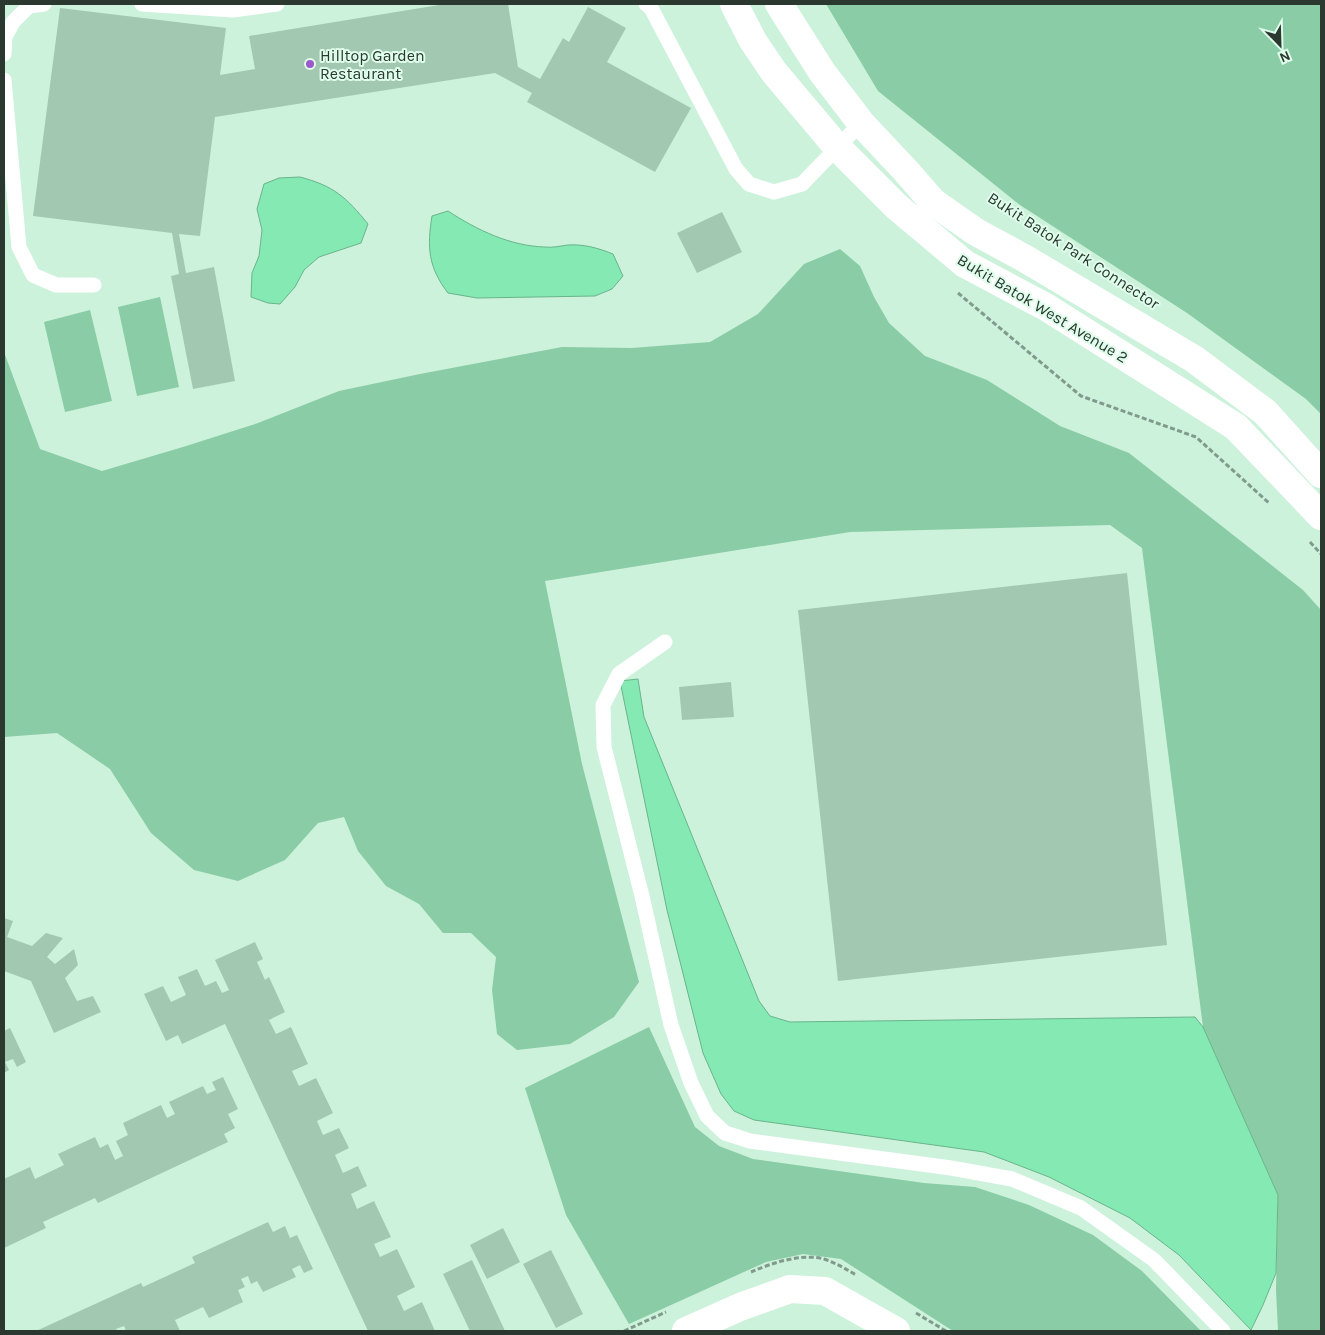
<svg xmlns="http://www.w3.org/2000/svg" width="1325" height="1335" font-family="Karla,sans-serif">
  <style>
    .green { fill: #89cca5 }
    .water { fill: #84e9b2; stroke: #69b48b }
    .building { fill: #a3c8b2 }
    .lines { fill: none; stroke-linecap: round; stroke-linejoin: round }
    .path { stroke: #809b8b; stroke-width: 3; stroke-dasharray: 5 2.5; stroke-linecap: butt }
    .lane { stroke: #fff; stroke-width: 15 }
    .street { stroke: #fff; stroke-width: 28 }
    .secondary { stroke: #fff; stroke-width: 28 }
    .poi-dot { fill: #9c58cd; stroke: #dffdeb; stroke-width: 2 }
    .labels { text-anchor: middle; stroke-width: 4; stroke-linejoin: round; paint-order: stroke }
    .poi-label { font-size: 16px; fill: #2a3830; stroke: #dffdeb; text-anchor: start }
    .street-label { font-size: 16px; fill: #2a3830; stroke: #dffdeb }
  </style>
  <rect width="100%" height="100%" fill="#ccf2db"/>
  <g class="green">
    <polygon points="826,4 1321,4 1321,414 1306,399 1187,313 1020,205 878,91"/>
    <polygon points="840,249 860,266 874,297 889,323 925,356 987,380 1060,426 1129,453 1303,590 1321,610 1321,1331 1278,1331 1276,1290 1278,1195 1203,1027 1142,548 1110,525 850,532 545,581 582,764 639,982 614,1017 570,1044 517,1050 497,1034 492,990 496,957 471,933 443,933 419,904 386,886 358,851 344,817 318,823 285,860 238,881 194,870 151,833 110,769 57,733 4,737 4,352 40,449 102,471 183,447 258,423 339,391 420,374 562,347 632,348 710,342 758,314 804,264"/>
    <polygon points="160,297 179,387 137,396 118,307"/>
    <polygon points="90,310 112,401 65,412 44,322"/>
    <polygon points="649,1027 695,1127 719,1146 753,1159 924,1183 975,1187 1029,1205 1093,1235 1142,1271 1201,1331 953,1331 841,1259 803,1254 766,1262 629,1324 566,1215 525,1088"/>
  </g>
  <g class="water">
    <path d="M300,177C334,186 346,197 368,224L361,243L319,257L304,270L295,287L280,304L268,303L251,297L252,273L259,256L262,230L257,209L264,184L279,178Z"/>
    <path d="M448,211C477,230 510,246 545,247C552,248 560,246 568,245C584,244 598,248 613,254L623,276L612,289L595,296L477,298L448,293C428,267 427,247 432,216Z"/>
    <polygon points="638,679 644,717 759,1001 770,1016 790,1022 1195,1017 1203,1027 1278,1195 1276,1273 1263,1305 1251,1330 1179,1255 1130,1218 1049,1177 984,1152 754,1120 734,1111 721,1094 703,1053 667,910 620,681"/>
  </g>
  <g class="building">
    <polygon points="445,4 508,4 518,67 540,79 563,38 569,42 588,7 626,28 607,62 691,108 655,172 527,102 532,93 495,73 215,117 200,236 179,234 186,273 214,267 235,381 193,389 171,276 179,274 172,233 33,216 60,8 226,28 220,75 255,69 249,36"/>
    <polygon points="722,212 742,252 697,273 677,233"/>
    <polygon points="1127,573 1167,945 838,981 798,610"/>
    <polygon points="731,682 734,717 682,720 679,687"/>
    <polygon points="4,918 13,921 7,937 32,946 46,933 63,938 47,957 55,964 74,949 78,965 65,978 77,1001 93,996 101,1012 54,1033 31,981 4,971"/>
    <polygon points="255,942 263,959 257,962 265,980 269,977 285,1012 269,1020 276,1034 291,1027 308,1064 292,1071 299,1086 316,1078 333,1113 317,1121 323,1135 339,1128 349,1148 335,1155 343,1173 358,1166 367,1186 351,1194 357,1209 374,1201 391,1237 374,1244 380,1257 397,1249 415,1287 397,1296 404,1311 422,1302 435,1331 368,1331 225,1024 182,1044 178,1035 166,1041 144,994 163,986 171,1002 186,995 178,977 197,969 205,986 216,981 222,993 229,990 215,960"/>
    <polygon points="10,1028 26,1062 17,1067 13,1059 5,1062 9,1070 4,1073 4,1031"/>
    <polygon points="223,1077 238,1109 228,1114 235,1128 224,1134 228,1142 98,1203 95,1198 43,1222 46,1228 4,1248 4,1179 30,1167 35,1179 64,1165 58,1154 95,1137 100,1148 108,1144 115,1160 123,1156 116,1141 128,1135 123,1123 161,1105 167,1118 175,1114 169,1102 203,1086 207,1094 216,1090 212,1082"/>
    <polygon points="268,1222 273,1232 285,1226 290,1238 297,1235 313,1269 304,1273 300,1265 292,1269 296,1277 263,1292 257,1281 251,1284 248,1276 241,1279 245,1287 238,1290 243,1302 209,1318 203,1307 175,1320 180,1331 126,1331 124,1326 116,1329 117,1331 36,1331 141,1283 143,1287 195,1263 192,1257"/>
    <polygon points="503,1228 520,1262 487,1279 470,1245"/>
    <polygon points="551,1250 583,1314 556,1328 523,1264"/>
    <polygon points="472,1260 505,1331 470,1331 443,1274"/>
  </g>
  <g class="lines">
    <g class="path">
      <polyline points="958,293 1081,396 1196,437 1269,503"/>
      <polyline points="1310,542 1321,554"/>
      <path d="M751,1272C772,1263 801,1253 824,1259C836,1263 846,1269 856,1275"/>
      <polyline points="916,1313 946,1331"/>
      <polyline points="624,1331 666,1312"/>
    </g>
    <g class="lane">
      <polyline points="142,4 233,10 277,4"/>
      <polyline points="646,4 651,8 736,169 749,184 774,192 802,184 861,123"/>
      <polyline points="4,54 5,37 13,22 29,6 44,4"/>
      <polyline points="4,80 19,247 33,275 56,285 94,285"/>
      <polyline points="665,642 619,674 603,705 604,747 642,896 671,1025 691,1083 707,1116 725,1133 750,1141 951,1168 1012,1179 1081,1208 1154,1260 1223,1331"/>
    </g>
    <polyline class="street" points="686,1331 740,1307 790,1289 825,1291 896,1331"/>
    <g class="secondary">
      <polyline points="734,4 753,41 774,72 837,147 897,207 965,264 1046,307 1236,427 1321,516"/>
      <polyline points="779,4 822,72 861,123 906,171 933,202 976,232 1024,258 1194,359 1265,412 1321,474"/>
    </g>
  </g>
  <circle class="poi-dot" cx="310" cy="64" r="5"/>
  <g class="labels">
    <g class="poi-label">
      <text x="320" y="61">Hilltop Garden<tspan x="320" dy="18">Restaurant</tspan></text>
    </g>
    <g class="street-label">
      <text transform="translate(1074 250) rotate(33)" y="6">Bukit Batok Park Connector</text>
      <text transform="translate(1043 308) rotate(31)" y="6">Bukit Batok West Avenue 2</text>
    </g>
  </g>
  <rect width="1325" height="1335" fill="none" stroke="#2a3830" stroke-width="10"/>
  <g transform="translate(1280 45) rotate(157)" stroke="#dffdeb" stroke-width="4" paint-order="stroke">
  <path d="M0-4L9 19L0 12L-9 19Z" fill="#2a3830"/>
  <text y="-8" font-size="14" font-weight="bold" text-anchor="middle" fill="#2a3830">N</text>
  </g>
</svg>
